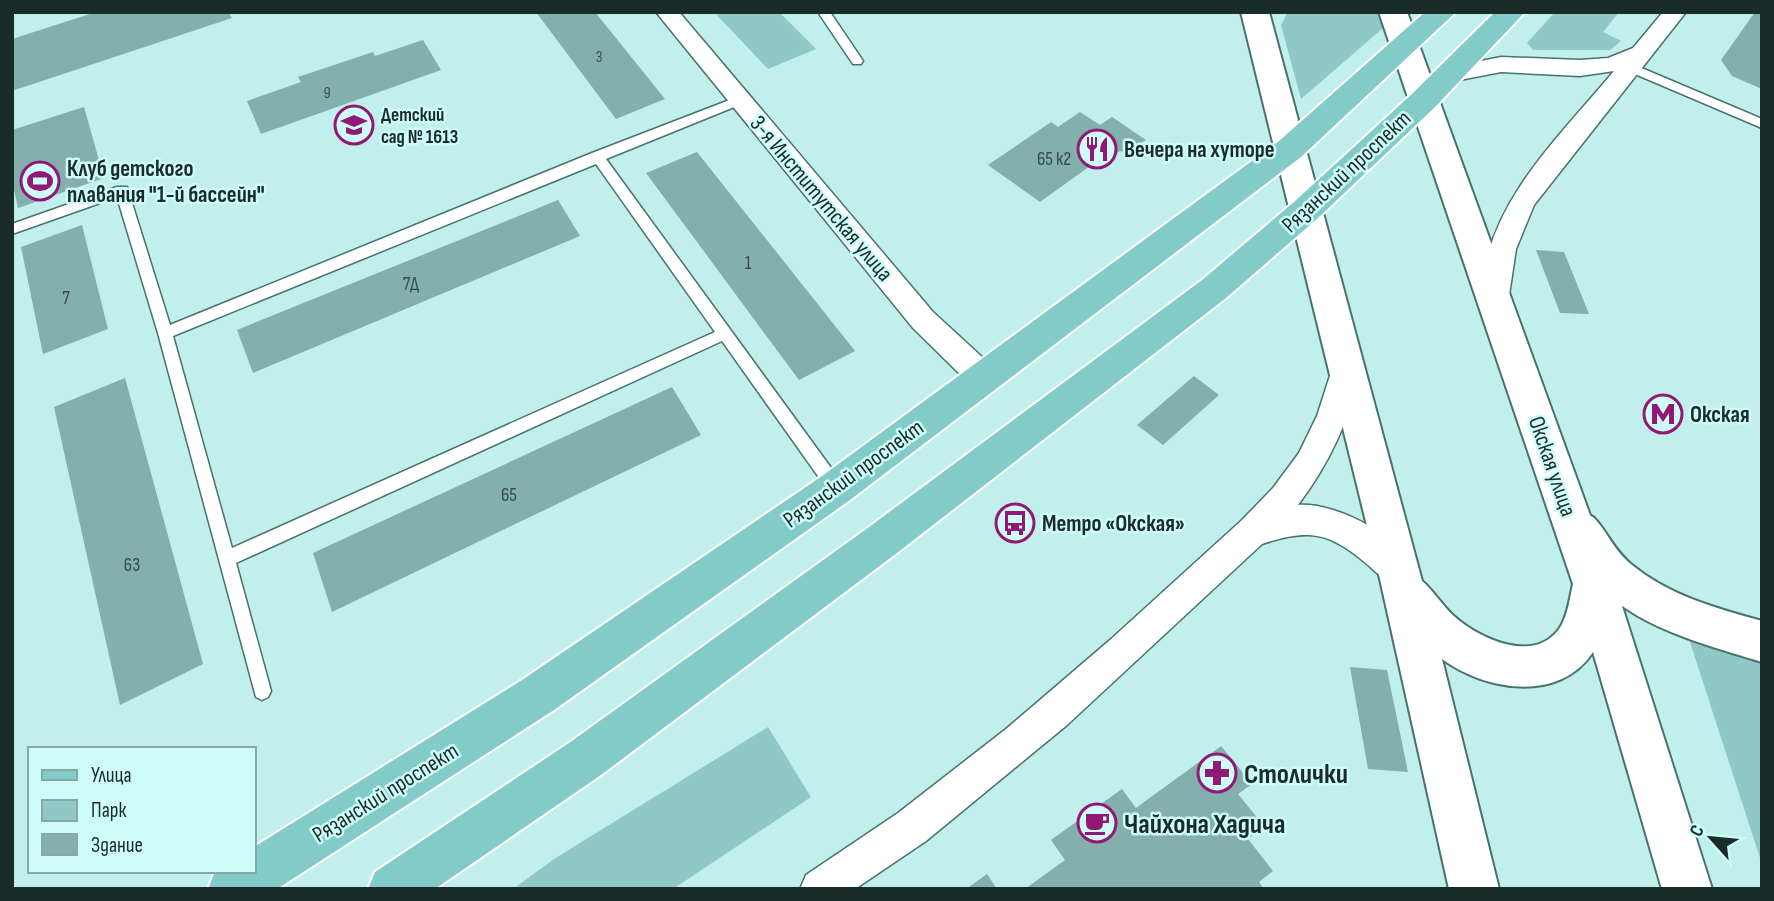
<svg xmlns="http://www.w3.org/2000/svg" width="1774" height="901" font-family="'Sofia Sans Condensed',sans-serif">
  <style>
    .green { fill: #8fc8c4 }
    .building { fill: #83afac }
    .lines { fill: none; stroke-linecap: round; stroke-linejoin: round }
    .service-casing { stroke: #48726f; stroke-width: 3 }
    .minor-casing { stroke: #48726f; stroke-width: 3 }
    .tertiary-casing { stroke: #48726f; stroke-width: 4 }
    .secondary-casing { stroke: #48726f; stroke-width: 4 }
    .primary-casing { stroke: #fff; stroke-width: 4 }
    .service { fill: #fff; fill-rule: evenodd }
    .minor { fill: #fff; fill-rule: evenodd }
    .tertiary { fill: #fff; fill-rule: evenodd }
    .secondary { fill: #fff; fill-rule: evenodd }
    .primary { fill: #83cbc8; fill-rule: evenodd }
    .labels { text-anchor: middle; stroke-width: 5; stroke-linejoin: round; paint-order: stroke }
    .far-number-label { font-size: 16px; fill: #344d4a }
    .far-poi-label { font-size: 19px; font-weight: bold; fill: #1a2c2a; stroke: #cefcf8; text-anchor: start }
    .number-label { font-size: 19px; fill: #344d4a }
    .poi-label { font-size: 23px; font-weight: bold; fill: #1a2c2a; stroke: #cefcf8; text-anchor: start }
    .street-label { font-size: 23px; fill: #1a2c2a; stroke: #cefcf8 }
    .near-poi-label { font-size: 28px; font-weight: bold; fill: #1a2c2a; stroke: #cefcf8; text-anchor: start }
  </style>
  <rect width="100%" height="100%" fill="#c1efeb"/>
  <g class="green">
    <polygon points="714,12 779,12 816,49 768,69"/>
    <polygon points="1288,12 1378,12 1383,28 1301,99 1281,25"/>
    <polygon points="1555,12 1619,12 1603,32 1621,41 1610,50 1533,50 1527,43"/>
    <polygon points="1688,636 1762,661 1762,864"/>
    <polygon points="768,727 811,797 673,889 513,889 554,859"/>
  </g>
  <g class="building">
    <polygon points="96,12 228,12 232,18 12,91 12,39"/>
    <polygon points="536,12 595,12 665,99 616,119"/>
    <polygon points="1755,12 1762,12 1762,89 1732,76 1721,60"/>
    <polygon points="423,40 441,70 261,134 247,101 301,82 298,77 373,52 375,56"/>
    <polygon points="84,107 104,178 18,208 12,181 12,130"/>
    <polygon points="1080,112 1100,125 1112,117 1146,140 1126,154 1120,151 1101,164 1097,161 1040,202 988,165 1051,122 1058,127"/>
    <polygon points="697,152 855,351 799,380 646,173"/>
    <polygon points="558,200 580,236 253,373 237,330"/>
    <polygon points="82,225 108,329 43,354 21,247"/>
    <polygon points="1536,250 1564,252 1589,314 1560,313"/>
    <polygon points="1194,376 1219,395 1163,445 1137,425"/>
    <polygon points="125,378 203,664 120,705 54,407"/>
    <polygon points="672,387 701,435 332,612 313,553"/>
    <polygon points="1350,667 1387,670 1408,772 1368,769"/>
    <polygon points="1221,746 1252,784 1238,794 1264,826 1248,839 1273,871 1259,882 1264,889 1025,889 1065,860 1051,840 1122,789 1136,808"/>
    <polygon points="987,874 997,889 966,889"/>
  </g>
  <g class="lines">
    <defs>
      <g id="service">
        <polygon points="818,12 830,12 863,61 861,64 853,64"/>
        <polygon points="1632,64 1762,119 1762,128 1628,71 1626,68"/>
        <path d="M740,96L746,100L744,103L606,159L842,483L844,488L842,493L836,495L830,493L722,341L236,563L271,691L268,697L262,700L256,697L158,333L117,197L12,234V224L117,187H127L170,325L592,153ZM596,164L715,332L232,548L173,336Z"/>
      </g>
      <g id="minor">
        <polygon points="656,12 679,12 933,312 994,368 998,377 994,386 983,389 972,386 913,328"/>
        <path d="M1663,12H1686L1534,205L1516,249L1508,302L1504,310L1494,313L1484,310C1478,299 1481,290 1483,278C1495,195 1562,134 1614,71L1580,76L1501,72L1449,82L1441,79L1437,74L1441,69L1501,57L1580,60L1608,58L1633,48Z"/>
        <path d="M1347,353L1358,357L1362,365C1351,416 1330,463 1298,505C1336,502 1400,536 1416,571L1411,582L1399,586C1386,582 1378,574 1368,565C1330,532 1309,528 1262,544L1067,725L926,841L855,889H800L806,875L898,813L1006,729L1110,640L1242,520L1273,488L1299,453L1317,416L1336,357Z"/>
      </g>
      <path id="tertiary" d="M1579,512C1584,514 1591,515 1594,518C1607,531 1614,551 1632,565C1670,596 1716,608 1762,621V662C1677,636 1600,618 1559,530L1565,517Z"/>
      <path id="secondary" d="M1241,12H1269L1422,581C1434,591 1443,607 1455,617C1481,640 1537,665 1561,626C1568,614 1570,597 1573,584L1379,12H1407L1615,584L1712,889H1662L1593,652C1559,704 1484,690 1442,659L1499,889H1449L1380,579Z"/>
      <g id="primary">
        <polygon points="1425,12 1456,12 1301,157 850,500 554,710 277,889 208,889 215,871 254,871 254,847 522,680 822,476 1279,141"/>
        <polygon points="1495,12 1525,12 1435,107 1318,218 1226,298 897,553 601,775 435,889 368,889 375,872 569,743 869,527 1202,280 1294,202 1413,93"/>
      </g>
    </defs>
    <use href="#service" class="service-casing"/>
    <use href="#minor" class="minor-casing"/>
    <use href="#tertiary" class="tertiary-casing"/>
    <use href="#secondary" class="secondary-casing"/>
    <use href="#primary" class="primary-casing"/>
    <use href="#service" class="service"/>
    <use href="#minor" class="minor"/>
    <use href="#tertiary" class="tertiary"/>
    <use href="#secondary" class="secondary"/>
    <use href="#primary" class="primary"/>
  </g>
  <defs>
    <symbol id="school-ring" viewBox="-11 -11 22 22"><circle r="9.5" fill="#cefcf8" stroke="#921875" stroke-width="1.5"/><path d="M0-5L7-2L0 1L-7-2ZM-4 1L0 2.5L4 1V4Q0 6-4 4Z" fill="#921875"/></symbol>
    <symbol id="restaurant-ring" viewBox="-11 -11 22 22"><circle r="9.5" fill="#cefcf8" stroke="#921875" stroke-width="1.5"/><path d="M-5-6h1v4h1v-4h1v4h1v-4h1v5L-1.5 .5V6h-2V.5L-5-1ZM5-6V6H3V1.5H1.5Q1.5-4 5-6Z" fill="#921875"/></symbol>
    <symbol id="stadium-ring" viewBox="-11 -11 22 22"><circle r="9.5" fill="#cefcf8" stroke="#921875" stroke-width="1.5"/><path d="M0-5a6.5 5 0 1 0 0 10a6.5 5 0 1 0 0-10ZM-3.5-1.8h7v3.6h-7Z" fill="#921875"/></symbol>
    <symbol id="metro-ring" viewBox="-11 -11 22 22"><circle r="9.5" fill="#cefcf8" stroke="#921875" stroke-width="1.5"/><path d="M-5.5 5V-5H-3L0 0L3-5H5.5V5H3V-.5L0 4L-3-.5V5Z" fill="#921875"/></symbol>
    <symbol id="bus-ring" viewBox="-11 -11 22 22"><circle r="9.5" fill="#cefcf8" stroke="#921875" stroke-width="1.5"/><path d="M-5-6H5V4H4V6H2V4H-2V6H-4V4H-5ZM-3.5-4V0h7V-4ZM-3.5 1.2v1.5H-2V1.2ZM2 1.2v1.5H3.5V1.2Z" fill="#921875"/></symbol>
    <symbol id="pharmacy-ring" viewBox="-11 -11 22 22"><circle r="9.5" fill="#cefcf8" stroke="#921875" stroke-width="1.5"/><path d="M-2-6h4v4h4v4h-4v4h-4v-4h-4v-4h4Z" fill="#921875"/></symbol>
    <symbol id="cafe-ring" viewBox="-11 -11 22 22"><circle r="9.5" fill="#cefcf8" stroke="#921875" stroke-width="1.5"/><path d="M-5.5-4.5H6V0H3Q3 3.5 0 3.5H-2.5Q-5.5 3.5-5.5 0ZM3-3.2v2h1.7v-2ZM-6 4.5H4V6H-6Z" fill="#921875"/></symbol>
  </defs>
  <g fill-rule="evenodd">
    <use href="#school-ring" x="332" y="103" width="44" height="44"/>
    <use href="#restaurant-ring" x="1075" y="127" width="44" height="44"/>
    <use href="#stadium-ring" x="18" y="159" width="44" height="44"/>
    <use href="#metro-ring" x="1641" y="392" width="44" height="44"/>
    <use href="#bus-ring" x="993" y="501" width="44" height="44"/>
    <use href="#pharmacy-ring" x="1195" y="751" width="44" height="44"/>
    <use href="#cafe-ring" x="1075" y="801" width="44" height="44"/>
  </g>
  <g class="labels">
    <g class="far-number-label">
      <text x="599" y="62">3</text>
      <text x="327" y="98">9</text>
    </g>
    <g class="far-poi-label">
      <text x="381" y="121">Детский<tspan x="381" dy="22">сад № 1613</tspan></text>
    </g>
    <g class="number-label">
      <text x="1054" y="165">65 к2</text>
      <text x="748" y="269">1</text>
      <text x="411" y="290">7Д</text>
      <text x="66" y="304">7</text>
      <text x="509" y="501">65</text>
      <text x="132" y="571">63</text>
    </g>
    <g class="poi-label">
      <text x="1124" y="157">Вечера на хуторе</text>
      <text x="67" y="176">Клуб детского<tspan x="67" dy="26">плавания "1-й бассейн"</tspan></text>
      <text x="1690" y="422">Окская</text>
      <text x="1042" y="531">Метро «Окская»</text>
    </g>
    <g class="street-label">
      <text transform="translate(1346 171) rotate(-43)" y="8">Рязанский проспект</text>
      <text transform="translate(822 198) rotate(50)" y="8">3-я Институтская улица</text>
      <text transform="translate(1553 466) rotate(71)" y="8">Окская улица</text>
      <text transform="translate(853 473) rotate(-36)" y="8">Рязанский проспект</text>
      <text transform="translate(385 792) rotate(-32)" y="8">Рязанский проспект</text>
    </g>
    <g class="near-poi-label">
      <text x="1244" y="783">Столички</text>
      <text x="1124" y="833">Чайхона Хадича</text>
    </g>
  </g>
  <rect width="1774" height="901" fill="none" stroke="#1a2c2a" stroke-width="28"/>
  <rect x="28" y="747" width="228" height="126" fill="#cefcf8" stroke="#86a9a6" stroke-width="2"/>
  <rect x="42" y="770" width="35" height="10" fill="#83cbc8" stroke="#86a9a6" stroke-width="2"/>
  <text x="91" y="782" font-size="21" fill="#1a2c2a">Улица</text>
  <rect x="42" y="800" width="35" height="21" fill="#8fc8c4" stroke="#86a9a6" stroke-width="2"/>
  <text x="91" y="817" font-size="21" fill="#1a2c2a">Парк</text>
  <rect x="42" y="834" width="35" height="21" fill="#83afac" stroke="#86a9a6" stroke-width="2"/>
  <text x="91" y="852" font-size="21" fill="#1a2c2a">Здание</text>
  <g transform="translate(1711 838) rotate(297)" stroke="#cefcf8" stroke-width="5" paint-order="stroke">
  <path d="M0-5L12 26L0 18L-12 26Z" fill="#1a2c2a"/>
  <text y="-10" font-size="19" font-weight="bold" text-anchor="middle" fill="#1a2c2a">С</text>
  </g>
</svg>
